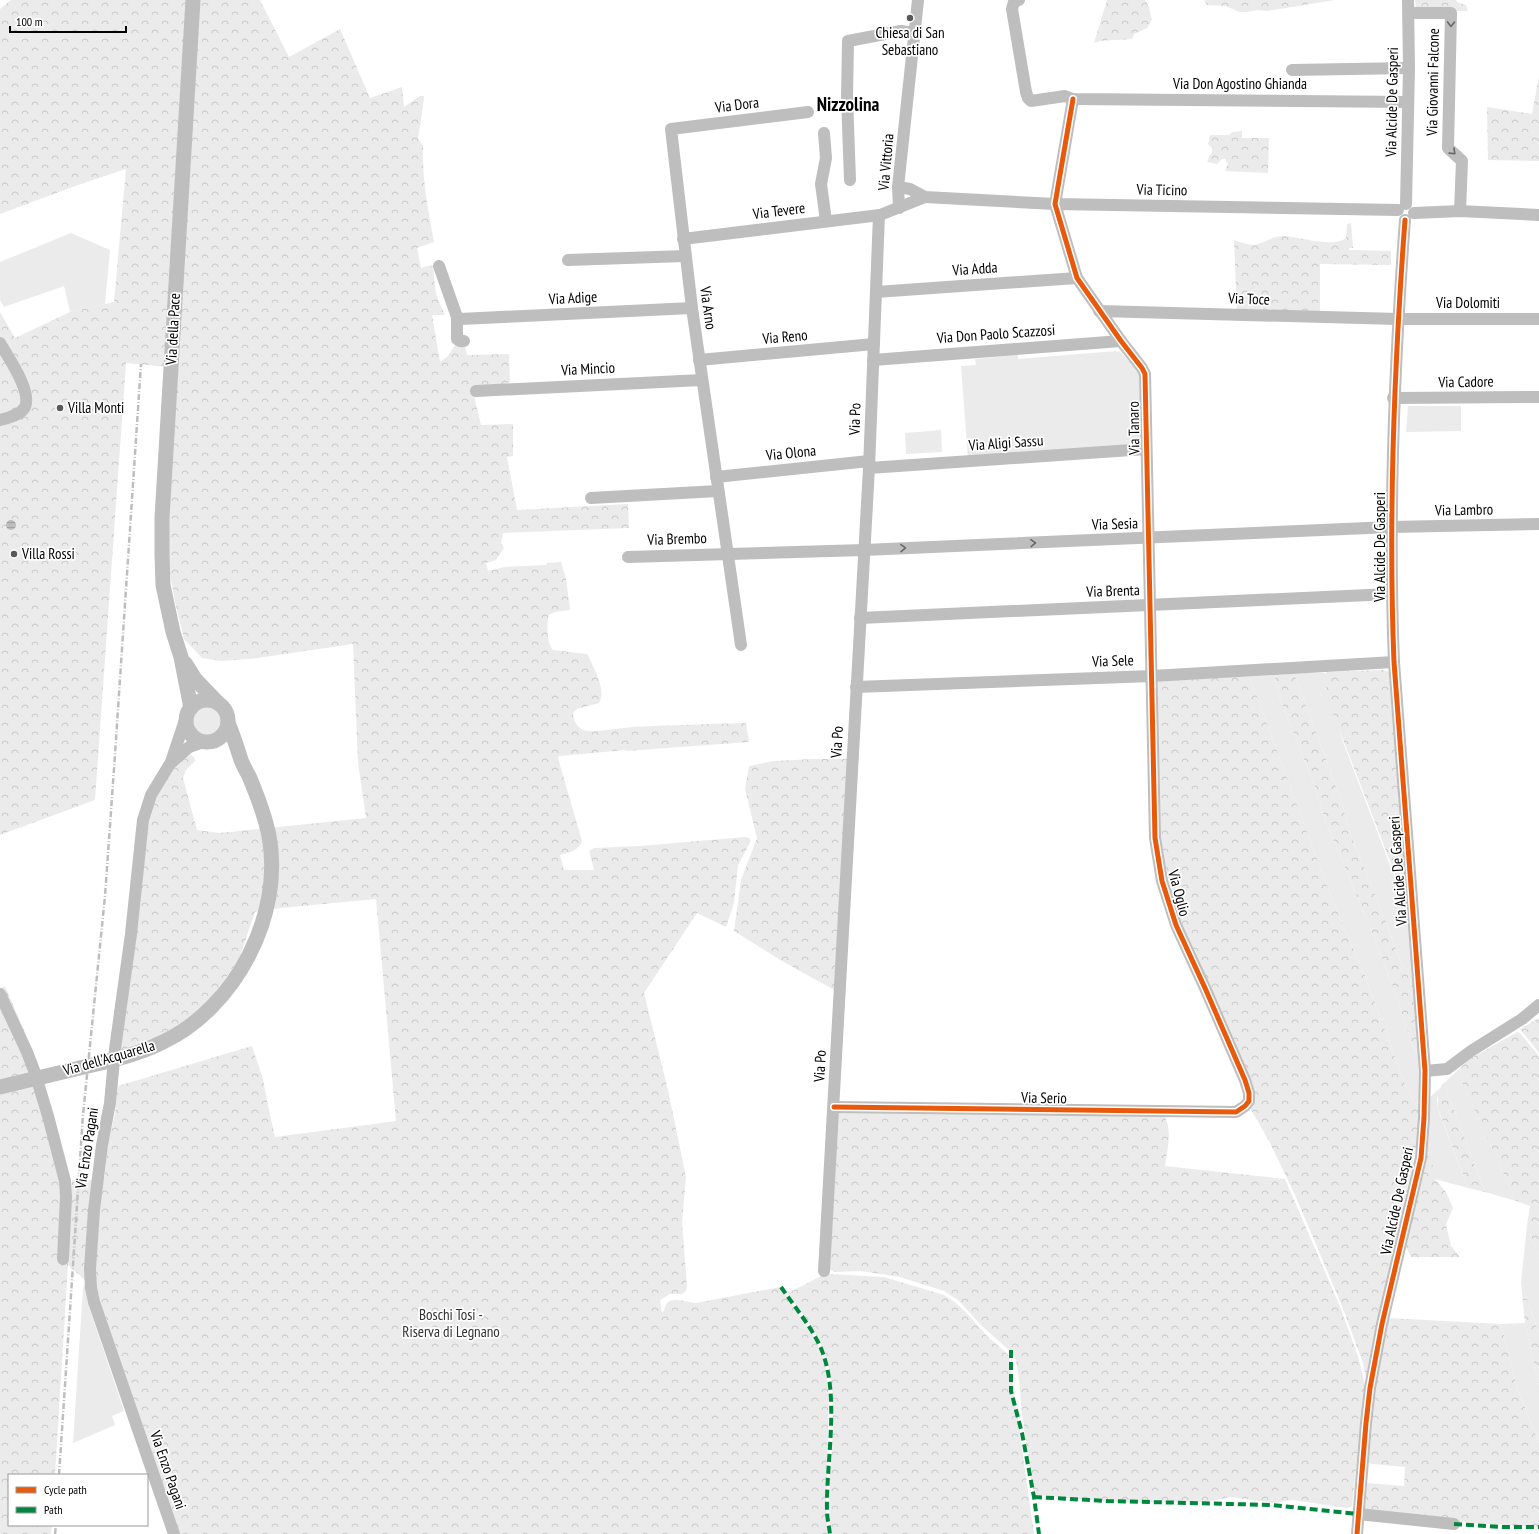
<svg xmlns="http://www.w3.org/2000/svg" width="1539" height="1534" font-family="'PT Sans Narrow',sans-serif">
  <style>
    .grass { fill: #ebebeb }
    .forest { fill: url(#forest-crowns) }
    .water { fill: url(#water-rules) }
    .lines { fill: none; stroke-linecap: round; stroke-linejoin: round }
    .minor { stroke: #bebebe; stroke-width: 12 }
    .major { stroke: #bebebe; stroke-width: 15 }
    .rail { stroke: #bebebe; stroke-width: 2.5; stroke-dasharray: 6 2 1 2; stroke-linecap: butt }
    .quiet { stroke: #00873e; stroke-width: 4; stroke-dasharray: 8 4; stroke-linecap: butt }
    .cycleway-casing { stroke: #fff; stroke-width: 8 }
    .cycleway { stroke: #e8590c; stroke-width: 5 }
    .oneway { stroke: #686868 }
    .poi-dot { fill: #595959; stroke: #fff; stroke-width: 1.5 }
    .labels { text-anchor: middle; stroke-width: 3.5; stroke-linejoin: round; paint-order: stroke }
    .poi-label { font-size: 15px; fill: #000; stroke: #fff; text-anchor: start }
    .street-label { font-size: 15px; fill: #000; stroke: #fff }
    .park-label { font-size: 15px; fill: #313131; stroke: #fff }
    .district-label { font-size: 19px; font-weight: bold; fill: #000; stroke: #fff }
  </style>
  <defs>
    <pattern id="forest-crowns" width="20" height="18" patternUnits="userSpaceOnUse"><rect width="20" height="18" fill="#ebebeb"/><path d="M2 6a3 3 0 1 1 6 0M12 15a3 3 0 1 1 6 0" fill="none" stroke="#c8c8c8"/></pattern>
    <pattern id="water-rules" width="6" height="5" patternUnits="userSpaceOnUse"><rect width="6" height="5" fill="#bdbdbd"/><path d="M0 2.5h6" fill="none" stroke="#a1a1a1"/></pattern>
  </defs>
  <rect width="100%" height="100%" fill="#fff"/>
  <g class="grass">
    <polygon points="71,233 110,250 105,304 70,312 64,286 4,307 0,300 0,262"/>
    <polygon points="1116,351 1120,352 1140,373 1141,443 1138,445 968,458 961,366 976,365 975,359 1018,355 1018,359"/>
    <polygon points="1408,406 1461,406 1461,431 1406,432"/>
    <polygon points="941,430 942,452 906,454 905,433"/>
    <polygon points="1294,673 1325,673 1324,678 1343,742 1401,894 1409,924 1416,988 1400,960 1386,922 1350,833 1343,807 1330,770"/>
    <polygon points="1274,674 1280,699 1315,787 1325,820 1372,932 1396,995 1412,1044 1422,1063 1422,1116 1405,1084 1365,976 1330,894 1249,675"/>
    <circle cx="207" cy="722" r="18"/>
    <polygon points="1457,1071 1462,1081 1516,1201 1485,1192 1444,1083"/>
    <polygon points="1440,1088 1437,1099 1438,1110 1468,1188 1435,1179 1426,1146 1430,1097"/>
    <polygon points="1527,1225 1539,1258 1539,1333 1521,1283"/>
    <polygon points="85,1284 90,1310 124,1411 112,1416 115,1425 73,1443 83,1288"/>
    <polygon points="1525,1323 1539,1386 1539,1443 1518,1390 1501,1324"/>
  </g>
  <g class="forest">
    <path d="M11,0H260L289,57L340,29L370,98L402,87L404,107L420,96H424V99L418,138L420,142L423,145C422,179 428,210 434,242L417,248L421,268L432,265C435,272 434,280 435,287C436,297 441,306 445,315H432L440,362L448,356L455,345L462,344V347L465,346L467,355L509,354L510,382L474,396L481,425L513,424V456L507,457L517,510L628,504L629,528L503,533L501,543L504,548L496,560L486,563L488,571L505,567L545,565L548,563L561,562L566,579L570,609V610L555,612L549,615C546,623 547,644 553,650L586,654L588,655C593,668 607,689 599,703L577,709L573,713C573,720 577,727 583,730C591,733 622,728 632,727C670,725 708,724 746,723L749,742L626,751V750L559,756L558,758L582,841C579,851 569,852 560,855L564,870H594L589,851L594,848L640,846L745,837L749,838L751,841L738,865L734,903L726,927L697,913L644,993L668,1090L686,1177L682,1223L687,1286L686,1291L682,1294H670L660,1300L662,1313C665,1310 665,1305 668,1302C676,1297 688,1303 696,1303L780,1287L813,1335L825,1363L829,1396L826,1512L828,1534H180L96,1290L68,1265L55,1475H9V1525H52L51,1534H0V988L5,986L32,1049L71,1195L72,1180H104L108,1143L115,1114L118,1086L252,1046L263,1079L267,1101L275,1137L396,1121L376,899L281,908L255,912L239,959L212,997L190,1020L130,1051L120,1053L151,806C159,791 173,756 191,755L194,757L195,761L186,770L183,778L197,830L219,833L366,818L358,763L353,644L250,659L221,661L202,658L184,639L175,602L169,568L168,532L177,368L126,363L95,800L0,835V312L15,338L70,312L114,302L126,169L78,185L0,214V9Z"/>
    <polygon points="1107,0 1145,0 1149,7 1152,20 1147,28 1134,34 1132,39 1100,41 1094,43"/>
    <polygon points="1204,0 1335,0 1280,9 1267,11 1258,10 1247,12 1239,12 1226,6 1207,5"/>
    <polygon points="1415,0 1456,0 1457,2 1466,5 1468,11 1416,11"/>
    <polygon points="1539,76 1539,161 1488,160 1487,107 1532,114"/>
    <polygon points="1242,131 1242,138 1269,138 1268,173 1225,171 1228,164 1225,159 1222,159 1217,164 1207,162 1210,155 1212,153 1212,148 1208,144 1210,135 1229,135 1232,132"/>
    <path d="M1351,223L1353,248H1349V250L1391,251V265L1320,264V315L1237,312L1234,240C1242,243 1250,246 1258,244C1270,241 1271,236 1285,236C1300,237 1333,248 1346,238L1347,224Z"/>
    <polygon points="1383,670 1389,672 1409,924 1401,894 1393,869 1332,711 1324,678 1324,675 1327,672"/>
    <polygon points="1294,673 1330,770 1343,807 1350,833 1386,922 1400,960 1416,988 1422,1063 1412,1044 1396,995 1372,932 1325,820 1315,787 1280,699 1274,674"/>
    <polygon points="1249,675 1330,894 1365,976 1405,1084 1422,1116 1414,1158 1366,1379 1363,1363 1342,1306 1295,1195 1269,1141 1250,1108 1159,861 1157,680"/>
    <polygon points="814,759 850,759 836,991 782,961 734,931 741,880 757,838 745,789 749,766 773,761"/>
    <polygon points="1539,1018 1539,1053 1520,1029"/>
    <polygon points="1517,1032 1520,1033 1539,1056 1539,1258 1527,1225 1530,1206 1516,1201 1457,1071 1468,1060"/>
    <polygon points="1444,1083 1485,1192 1468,1188 1438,1109 1438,1095 1440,1088"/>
    <path d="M837,1112L1164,1116C1173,1129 1167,1152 1165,1166L1285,1179L1339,1304L1358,1356L1365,1385L1352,1507L1347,1508L1292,1500L1276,1503L1230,1497L1207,1502L1143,1503L1111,1502L1037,1495L1034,1492L1032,1486C1029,1462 1025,1438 1022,1413C1020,1400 1020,1363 1012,1353L981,1325L958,1300L944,1291L900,1277L861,1271L835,1272L830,1270L827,1266Z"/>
    <polygon points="1426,1146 1430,1150 1435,1179 1446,1192 1453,1208 1446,1224 1451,1246 1460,1257 1411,1257 1405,1245"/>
    <path d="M827,1274L884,1277L944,1295C962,1305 974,1322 988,1337C995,1343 1003,1349 1009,1356L1034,1534H831C824,1477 841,1419 828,1363C821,1336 802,1313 786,1292L792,1291L823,1275Z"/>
    <polygon points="1521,1283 1539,1333 1539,1386 1525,1323"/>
    <polygon points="1388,1318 1501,1324 1518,1390 1539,1443 1539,1527 1456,1522 1365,1510 1367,1483 1404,1486 1405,1467 1372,1464 1369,1463 1368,1458 1373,1403"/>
  </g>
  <circle class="water" cx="11" cy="525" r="5"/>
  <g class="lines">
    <g class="minor">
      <polyline points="1019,0 1014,2 1012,9 1026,92 1028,98 1031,101 1065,96 1073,99 1408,102"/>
      <polyline points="1409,13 1451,13 1448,148 1462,161 1460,211"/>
      <polyline points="1292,70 1409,68"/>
      <polyline points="824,133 826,158 821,184 826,221"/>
      <polyline points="850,180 847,97 848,41 901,31 915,33"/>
      <polyline points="898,187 910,189 925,197 1055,204 1398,210"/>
      <polyline points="1406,204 1409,68 1408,0"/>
      <polyline points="899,208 898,187 918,0"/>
      <polyline points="1414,213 1460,211 1539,215"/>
      <polyline points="683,239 880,215 925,197"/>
      <polyline points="568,260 685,256"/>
      <polyline points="439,266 457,317 457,339 460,341 464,341"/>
      <polyline points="876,292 1077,278"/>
      <polyline points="1099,311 1398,319 1539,319"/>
      <polyline points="457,317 460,319 692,308"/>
      <path d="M0,343C8,357 32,391 25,407C21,415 8,418 0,420"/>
      <polyline points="699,360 874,344"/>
      <polyline points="873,360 1121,341"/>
      <polyline points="476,391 702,380"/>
      <polyline points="1393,398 1539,397"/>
      <polyline points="869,468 1146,449"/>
      <polyline points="716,477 869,461"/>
      <polyline points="591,498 718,491"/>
      <polyline points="628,557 864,550 1391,527 1539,524"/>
      <polyline points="860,618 1391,594"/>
      <polyline points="741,645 692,308 671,129 808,112"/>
      <polyline points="856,687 1152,676 1394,662"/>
      <polyline points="172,762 189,747 203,742"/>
      <polyline points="0,994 27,1052 35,1073 48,1116 65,1181 66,1197 63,1259"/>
      <polyline points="1425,1071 1447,1069 1471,1051 1522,1019 1539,1005"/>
      <polyline points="834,1107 1236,1112 1245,1106 1249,1101 1249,1093 1245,1080 1205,988 1176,925 1162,881 1155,838 1145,374 1142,368 1121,341 1077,278 1055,204 1073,99"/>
      <polyline points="824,1271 869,468 879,215"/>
      <polyline points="1358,1514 1454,1524"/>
      <polyline points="174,1534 94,1302 91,1288 90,1269 94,1210 102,1145 110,1103 115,1049 131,934 143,820 151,795 171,762 185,720"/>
      <path d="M1357,1534L1366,1423L1370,1388L1382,1324L1421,1158L1424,1118L1425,1071L1394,662C1388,514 1394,368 1405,220"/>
    </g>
    <g class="major">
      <polyline points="185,663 195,679 218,703"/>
      <circle cx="207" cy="721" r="21"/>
      <polyline points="191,708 181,657 173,632 163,585 162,554 162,518 193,0"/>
      <path d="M0,1087C29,1080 59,1073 88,1066C114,1060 139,1054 163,1042C235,1008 284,915 269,836C265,816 257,795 249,776C246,771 243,765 241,760C237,747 233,735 228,723"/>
    </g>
    <g class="rail">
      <polyline points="59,1475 83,1115 105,896 114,769 141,364"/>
      <polyline points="55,1534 56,1525"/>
    </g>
    <g class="quiet">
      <path d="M781,1287C794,1306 810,1325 820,1346C841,1393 826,1459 827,1510C827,1518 829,1526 830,1534"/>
      <polyline points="1011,1350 1011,1391 1022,1433 1034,1497 1039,1534"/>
      <polyline points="1034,1497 1107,1501 1272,1505 1358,1514"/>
      <polyline points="1454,1524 1502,1527 1539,1527"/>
    </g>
    <defs>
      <g id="cycleway">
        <polyline points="834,1107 1236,1112 1245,1106 1249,1101 1249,1093 1245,1080 1205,988 1176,925 1162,881 1155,838 1145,374 1142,368 1121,341 1077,278 1055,204 1073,99"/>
        <path d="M1357,1534L1366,1423L1370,1388L1382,1324L1421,1158L1424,1118L1425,1071L1394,662C1388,514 1394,368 1405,220"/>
      </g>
    </defs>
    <use href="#cycleway" class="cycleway-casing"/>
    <use href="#cycleway" class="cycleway"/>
  </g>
  <defs><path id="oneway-chevron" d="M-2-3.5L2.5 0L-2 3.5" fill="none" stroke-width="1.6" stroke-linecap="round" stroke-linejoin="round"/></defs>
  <g class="oneway">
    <use href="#oneway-chevron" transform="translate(1451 24) rotate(91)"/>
    <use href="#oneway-chevron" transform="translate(1453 152) rotate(44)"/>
    <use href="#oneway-chevron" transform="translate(1033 543) rotate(-2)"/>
    <use href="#oneway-chevron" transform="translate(903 548) rotate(-2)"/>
  </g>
  <g class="poi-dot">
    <circle cx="910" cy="18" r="4"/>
    <circle cx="60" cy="408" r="4"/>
    <circle cx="14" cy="554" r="4"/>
  </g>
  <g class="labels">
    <g class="poi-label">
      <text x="910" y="38" text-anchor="middle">Chiesa di San<tspan x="910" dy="17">Sebastiano</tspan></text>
      <text x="68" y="413">Villa Monti</text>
      <text x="22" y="559">Villa Rossi</text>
    </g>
    <g class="street-label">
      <text transform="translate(1433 82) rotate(-89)" y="5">Via Giovanni Falcone</text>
      <text x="1240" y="89">Via Don Agostino Ghianda</text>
      <text transform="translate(1392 102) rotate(-89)" y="5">Via Alcide De Gasperi</text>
      <text transform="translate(737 105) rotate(-7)" y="5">Via Dora</text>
      <text transform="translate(886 162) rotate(-85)" y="5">Via Vittoria</text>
      <text transform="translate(1162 190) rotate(1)" y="5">Via Ticino</text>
      <text transform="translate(779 211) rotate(-7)" y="5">Via Tevere</text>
      <text transform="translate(975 269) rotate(-4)" y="5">Via Adda</text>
      <text transform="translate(573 298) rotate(-3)" y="5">Via Adige</text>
      <text transform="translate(1249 299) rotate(2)" y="5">Via Toce</text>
      <text x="1468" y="308">Via Dolomiti</text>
      <text transform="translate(708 308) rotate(82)" y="5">Via Arno</text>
      <text transform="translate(173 329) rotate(-87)" y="5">Via della Pace</text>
      <text transform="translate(996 334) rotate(-4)" y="5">Via Don Paolo Scazzosi</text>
      <text transform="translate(785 337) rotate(-5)" y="5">Via Reno</text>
      <text transform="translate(588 369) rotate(-3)" y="5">Via Mincio</text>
      <text transform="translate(1466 382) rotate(-1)" y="5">Via Cadore</text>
      <text transform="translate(855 419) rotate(-88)" y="5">Via Po</text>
      <text transform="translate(1134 428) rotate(-91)" y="5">Via Tanaro</text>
      <text transform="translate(1006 443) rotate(-4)" y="5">Via Aligi Sassu</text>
      <text transform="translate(791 453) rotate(-6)" y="5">Via Olona</text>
      <text transform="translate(1464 510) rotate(-1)" y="5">Via Lambro</text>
      <text transform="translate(1115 524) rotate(-2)" y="5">Via Sesia</text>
      <text transform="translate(677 539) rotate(-2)" y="5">Via Brembo</text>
      <text transform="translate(1380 547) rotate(-90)" y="5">Via Alcide De Gasperi</text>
      <text transform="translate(1113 591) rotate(-2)" y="5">Via Brenta</text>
      <text transform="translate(1113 661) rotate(-2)" y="5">Via Sele</text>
      <text transform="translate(837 742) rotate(-87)" y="5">Via Po</text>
      <text transform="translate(1398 871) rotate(-94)" y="5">Via Alcide De Gasperi</text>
      <text transform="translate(1179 893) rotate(75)" y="5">Via Oglio</text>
      <text transform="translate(109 1058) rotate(-16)" y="5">Via dell'Acquarella</text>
      <text transform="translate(820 1066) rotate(-87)" y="5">Via Po</text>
      <text transform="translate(1044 1098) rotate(1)" y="5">Via Serio</text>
      <text transform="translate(87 1148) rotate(-81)" y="5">Via Enzo Pagani</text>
      <text transform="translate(1397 1201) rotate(-78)" y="5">Via Alcide De Gasperi</text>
      <text transform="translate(168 1470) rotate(71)" y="5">Via Enzo Pagani</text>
    </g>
    <g class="park-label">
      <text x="451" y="1320">Boschi Tosi -<tspan x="451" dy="17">Riserva di Legnano</tspan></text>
    </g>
    <g class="district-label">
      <text x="848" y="111">Nizzolina</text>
    </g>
  </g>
  <rect x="8" y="1474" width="140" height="52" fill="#ffffff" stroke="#999999"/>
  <rect x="16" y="1487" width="20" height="6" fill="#e8590c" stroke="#999999"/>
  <text x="44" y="1494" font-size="12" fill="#000000">Cycle path</text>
  <rect x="16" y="1507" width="20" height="6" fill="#00873e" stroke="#999999"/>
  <text x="44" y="1514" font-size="12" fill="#000000">Path</text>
  <path d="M10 26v6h116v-6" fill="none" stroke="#000000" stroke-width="2"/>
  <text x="16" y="26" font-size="12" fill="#000000" stroke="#ffffff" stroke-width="3" paint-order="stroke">100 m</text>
</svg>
